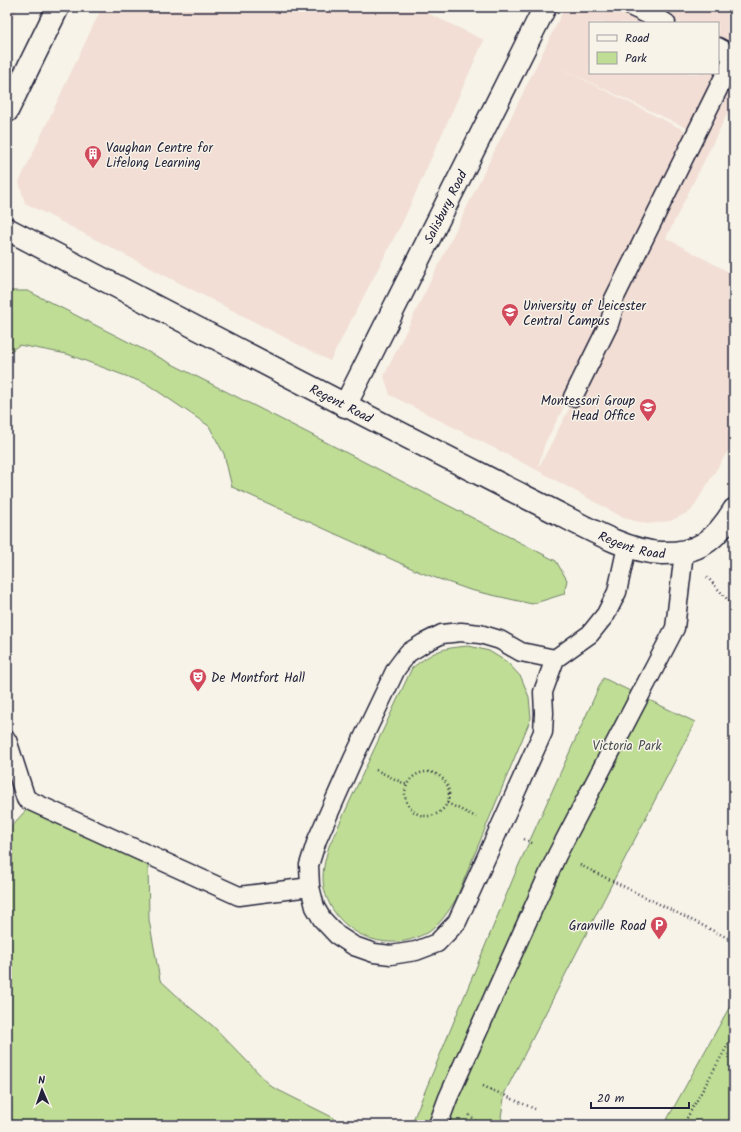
<svg xmlns="http://www.w3.org/2000/svg" width="741" height="1132" font-family="Kalam,sans-serif">
  <style>
    .built { fill: #f2ded4; fill-rule: evenodd }
    .green { fill: #bfdd95; stroke: #708068 }
    .lines { fill: none; stroke-linecap: round; stroke-linejoin: round }
    .lane-casing { stroke: #22223b; stroke-width: 21 }
    .street-casing { stroke: #22223b; stroke-width: 25 }
    .secondary-casing { stroke: #22223b; stroke-width: 25 }
    .path { stroke: #22223b; stroke-width: 2.5; stroke-dasharray: 1 3; stroke-linecap: butt }
    .lane { stroke: #f7f3e8; stroke-width: 18 }
    .street { stroke: #f7f3e8; stroke-width: 22 }
    .secondary { stroke: #f7f3e8; stroke-width: 22 }
    .labels { text-anchor: middle; stroke-width: 3; stroke-linejoin: round; paint-order: stroke }
    .poi-label { font-size: 13px; fill: #22223b; stroke: #f7f3e8; text-anchor: start }
    .street-label { font-size: 13px; fill: #22223b; stroke: #f7f3e8 }
    .park-label { font-size: 13px; fill: #495152; stroke: #f7f3e8 }
  </style>
  <rect width="100%" height="100%" fill="#f7f3e8"/>
  <filter id="ink" filterUnits="userSpaceOnUse"><feTurbulence type="fractalNoise" baseFrequency=".025" numOctaves="2"/><feDisplacementMap in="SourceGraphic" scale="8" xChannelSelector="R" yChannelSelector="G"/><feConvolveMatrix kernelMatrix="1 2 1 2 8 2 1 2 1" color-interpolation-filters="sRGB"/></filter>
  <g filter="url(#ink)">
    <g class="built">
      <polygon points="7,7 18,7 7,29"/>
      <polygon points="102,7 415,7 484,40 404,219 330,361 25,203 19,182"/>
      <path d="M565,7H734V100L666,238L734,275V441L691,511L670,521L647,524L624,518L537,470L390,395L384,376ZM590,23H718V73H590ZM558,67L691,130L688,132ZM604,341L539,467H538L545,443L578,380Z"/>
    </g>
    <g class="green">
      <polygon points="7,291 28,291 310,434 556,561 567,580 564,594 532,604 470,590 422,573 232,487 224,454 209,426 147,384 67,354 19,345 7,354"/>
      <path d="M469,646L489,651L507,662L521,677L529,697L531,718L456,899C448,912 441,923 429,932C426,934 421,935 418,937C380,953 333,930 324,888C321,874 325,860 329,846L412,668C434,651 441,648 469,646Z"/>
      <polygon points="603,678 695,722 505,1092 501,1117 505,1125 411,1125 517,869"/>
      <polygon points="27,809 148,863 149,920 160,980 188,1006 213,1026 272,1087 334,1118 331,1125 7,1125 7,831"/>
      <polygon points="734,999 734,1125 664,1125"/>
    </g>
    <g class="lines">
      <defs>
        <g id="lane">
          <polyline points="632,7 666,23"/>
          <polyline points="573,397 609,324 613,311 613,301 729,67 732,58 727,52 718,47"/>
          <polyline points="555,659 521,652 500,640 480,634 461,632 442,634 424,643 408,653 396,669 353,759 317,840 309,865 310,887 315,907 322,919 337,935 354,946 374,953 391,955 416,951 437,943 457,922 543,732 544,713 543,692 555,659 590,634 606,614 617,592 627,546"/>
          <polyline points="7,740 26,799 239,896 310,887"/>
          <polyline points="438,1125 448,1098 557,855 675,628 684,552"/>
        </g>
        <g id="street">
          <polyline points="7,111 58,7"/>
          <path id="s1" d="M345,406L545,7"/>
        </g>
        <g id="secondary">
          <path id="s2" d="M7,229C166,312 324,395 484,476C511,490 538,503 565,517C592,531 631,552 661,553C698,554 715,541 734,510"/>
        </g>
      </defs>
      <use href="#lane" class="lane-casing"/>
      <use href="#street" class="street-casing"/>
      <use href="#secondary" class="secondary-casing"/>
      <g class="path">
        <polyline points="707,577 728,600 734,604"/>
        <polyline points="376,770 407,785"/>
        <circle cx="427" cy="794" r="22"/>
        <polyline points="447,803 476,817"/>
        <polyline points="524,839 534,844"/>
        <polyline points="580,865 734,941"/>
        <polyline points="483,1086 535,1109"/>
        <polyline points="469,1115 474,1119 478,1125"/>
        <polyline points="683,1125 734,1034"/>
      </g>
      <use href="#lane" class="lane"/>
      <use href="#street" class="street"/>
      <use href="#secondary" class="secondary"/>
    </g>
  </g>
  <defs>
    <symbol id="building-pin" viewBox="-11 -11 22 30"><path d="M0 17L-7.5 6A9.5 9.5 0 1 1 7.5 6Z" fill="#d1495b" stroke="#f7f3e8"/><path d="M-4-6H4V6H1V3H-1V6H-4ZM-2.5-4.3h1.7v1.8h-1.7ZM.8-4.3h1.7v1.8H.8ZM-2.5-1h1.7V.8h-1.7ZM.8-1h1.7V.8H.8Z" fill="#fff"/></symbol>
    <symbol id="university-pin" viewBox="-11 -11 22 30"><path d="M0 17L-7.5 6A9.5 9.5 0 1 1 7.5 6Z" fill="#d1495b" stroke="#f7f3e8"/><path d="M0-5L7-2L0 1L-7-2ZM-4 1L0 2.5L4 1V4Q0 6-4 4Z" fill="#fff"/></symbol>
    <symbol id="school-pin" viewBox="-11 -11 22 30"><path d="M0 17L-7.5 6A9.5 9.5 0 1 1 7.5 6Z" fill="#d1495b" stroke="#f7f3e8"/><path d="M0-5L7-2L0 1L-7-2ZM-4 1L0 2.5L4 1V4Q0 6-4 4Z" fill="#fff"/></symbol>
    <symbol id="theatre-pin" viewBox="-11 -11 22 30"><path d="M0 17L-7.5 6A9.5 9.5 0 1 1 7.5 6Z" fill="#d1495b" stroke="#f7f3e8"/><path d="M-5-5.5Q0-4 5-5.5V0Q5 5 0 6Q-5 5-5 0ZM-3.3-2.5H-1v1.5H-3.3ZM1-2.5H3.3v1.5H1ZM-2.8 1Q0 5.5 2.8 1Z" fill="#fff"/></symbol>
    <symbol id="parking-pin" viewBox="-11 -11 22 30"><path d="M0 17L-7.5 6A9.5 9.5 0 1 1 7.5 6Z" fill="#d1495b" stroke="#f7f3e8"/><path d="M-3.5-5.5H1a3.5 3.5 0 0 1 0 7H-1V5.5H-3.5ZM-1-3.4V-.6H.8a1.4 1.4 0 0 0 0-2.8Z" fill="#fff"/></symbol>
  </defs>
  <g fill-rule="evenodd">
    <use href="#building-pin" x="83" y="144" width="20" height="27"/>
    <use href="#university-pin" x="500" y="302" width="20" height="27"/>
    <use href="#school-pin" x="638" y="397" width="20" height="27"/>
    <use href="#theatre-pin" x="188" y="667" width="20" height="27"/>
    <use href="#parking-pin" x="649" y="915" width="20" height="27"/>
  </g>
  <g class="labels">
    <g class="poi-label">
      <text x="106" y="152">Vaughan Centre for<tspan x="106" dy="15">Lifelong Learning</tspan></text>
      <text x="523" y="310">University of Leicester<tspan x="523" dy="15">Central Campus</tspan></text>
      <text x="635" y="405" text-anchor="end">Montessori Group<tspan x="635" dy="15">Head Office</tspan></text>
      <text x="211" y="682">De Montfort Hall</text>
      <text x="646" y="930" text-anchor="end">Granville Road</text>
    </g>
    <g class="street-label">
      <text dy="5" stroke="none"><textPath href="#s1" startOffset="223">Salisbury Road</textPath></text>
      <text dy="5" stroke="none"><textPath href="#s2" startOffset="377">Regent Road</textPath></text>
      <text dy="5" stroke="none"><textPath href="#s2" startOffset="701">Regent Road</textPath></text>
    </g>
    <g class="park-label">
      <text x="627" y="750">Victoria Park</text>
    </g>
  </g>
  <rect width="741" height="1132" fill="none" stroke="#f7f3e8" stroke-width="24"/>
  <rect x="12" y="12" width="717" height="1108" fill="none" stroke="#22223b" stroke-width="1.5" filter="url(#ink)"/>
  <rect x="589" y="22" width="130" height="52" fill="#f7f3e8" stroke="#a29fa3"/>
  <rect x="597" y="35" width="20" height="6" fill="#f7f3e8" stroke="#a29fa3"/>
  <text x="625" y="42" font-size="12" fill="#22223b">Road</text>
  <rect x="597" y="52" width="20" height="12" fill="#bfdd95" stroke="#a29fa3"/>
  <text x="625" y="62" font-size="12" fill="#22223b">Park</text>
  <g transform="translate(42 1090) rotate(358)" stroke="#f7f3e8" stroke-width="3" paint-order="stroke">
  <path d="M0-3L7 15L0 10L-7 15Z" fill="#22223b"/>
  <text y="-6" font-size="11" font-weight="bold" text-anchor="middle" fill="#22223b">N</text>
  </g>
  <path d="M591 1102v6h98v-6" fill="none" stroke="#22223b" stroke-width="2"/>
  <text x="597" y="1102" font-size="12" fill="#22223b" stroke="#f7f3e8" stroke-width="3" paint-order="stroke">20 m</text>
</svg>
